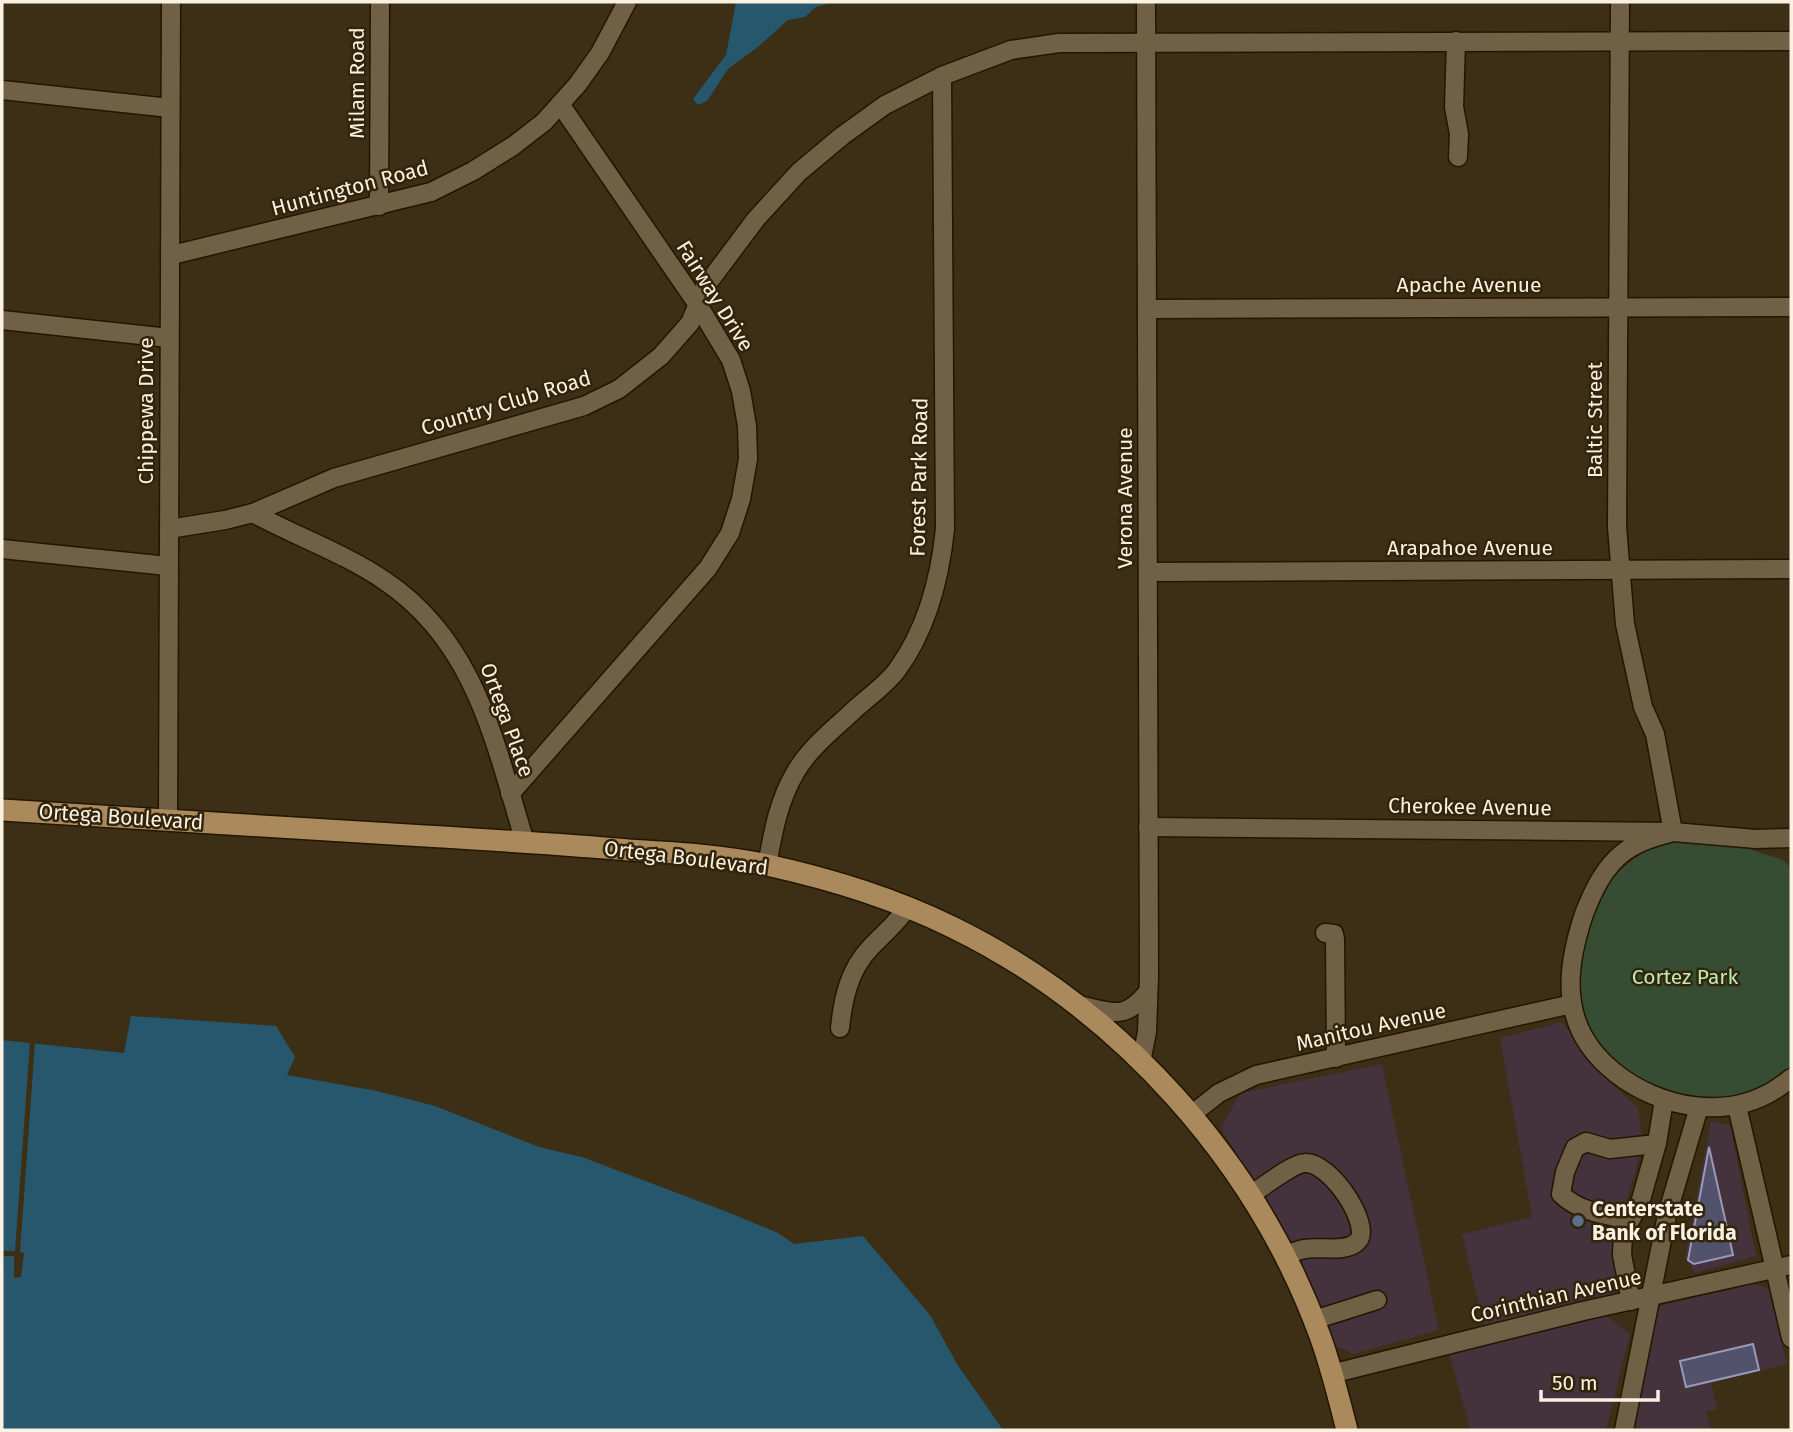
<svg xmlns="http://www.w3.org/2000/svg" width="1793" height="1432" font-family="'Fira Sans',sans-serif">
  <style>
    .commercial { fill: #44323c }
    .green { fill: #364d34 }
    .water { fill: #27576c }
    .pier { fill: #3c2f15 }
    .building { fill: #52526d; stroke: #9a9ab8; stroke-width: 2 }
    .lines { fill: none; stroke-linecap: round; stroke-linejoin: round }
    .minor-casing { stroke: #231600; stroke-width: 21 }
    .major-casing { stroke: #231600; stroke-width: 24 }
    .minor { stroke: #706146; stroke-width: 18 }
    .major { stroke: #aa8a5d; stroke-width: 21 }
    .service-dot { fill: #5c6f8a; stroke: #32250b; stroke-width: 2.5 }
    .labels { text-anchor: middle; stroke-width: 5; stroke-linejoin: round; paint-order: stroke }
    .street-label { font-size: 21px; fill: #faf1e2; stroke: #32250b }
    .park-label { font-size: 21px; fill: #b7ebb4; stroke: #32250b }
    .poi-label { font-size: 21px; font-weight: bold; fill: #faf1e2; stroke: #32250b; text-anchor: start }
  </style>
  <rect width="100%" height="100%" fill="#3c2f15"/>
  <g class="commercial">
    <polygon points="1562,1022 1606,1079 1638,1108 1643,1145 1613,1249 1621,1292 1616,1296 1484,1325 1462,1234 1532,1217 1500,1038"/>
    <polygon points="1382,1064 1439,1330 1354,1354 1335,1346 1302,1262 1221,1128 1240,1093"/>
    <polygon points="1711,1121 1730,1125 1756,1256 1695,1273 1685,1258"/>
    <polygon points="1752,1284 1768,1288 1787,1364 1711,1383 1717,1409 1706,1412 1711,1430 1635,1430 1656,1307"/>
    <polygon points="1607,1316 1630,1334 1606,1430 1470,1430 1450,1355"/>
  </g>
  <path class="green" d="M1708,836L1783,860L1791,868V1067C1766,1085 1740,1097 1708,1100C1651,1104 1592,1056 1579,1001C1574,981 1578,963 1582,943C1597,878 1641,838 1708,836Z"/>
  <g class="water">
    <polygon points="736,2 834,2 816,7 805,17 788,20 759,46 728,69 707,101 698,105 693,99 726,55"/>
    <polygon points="131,1016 276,1026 295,1057 287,1075 377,1091 435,1106 539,1147 582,1157 730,1213 778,1233 794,1244 863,1236 930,1315 957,1364 1003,1430 2,1430 2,1040 124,1053"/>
  </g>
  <polygon class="pier" points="30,1042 35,1043 20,1252 24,1253 21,1277 14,1278 14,1256 4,1256 2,1276 2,1251 15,1251"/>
  <g class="building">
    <polygon points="1709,1147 1733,1255 1694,1264 1688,1260"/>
    <polygon points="1753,1344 1759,1370 1686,1387 1680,1361"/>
  </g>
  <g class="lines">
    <defs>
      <g id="minor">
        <path d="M1620,2L1617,527L1625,624L1643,707L1655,734L1673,832C1655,837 1639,841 1624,852C1604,867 1593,891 1584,914C1575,941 1567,973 1572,1002C1580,1060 1640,1099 1693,1106C1730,1111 1762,1103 1791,1078"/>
        <polyline points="1456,41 1454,107 1459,134 1458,157"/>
        <polyline points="2,90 170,108"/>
        <polyline points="379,206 380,2"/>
        <polyline points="172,255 431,192 473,171 513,146 544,122 578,84 600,53 627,2"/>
        <polyline points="1147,309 1791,307"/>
        <polyline points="2,320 169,338"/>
        <path d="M253,513C297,537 344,553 385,581C476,642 495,744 525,842"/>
        <polyline points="169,529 225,520 253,513 334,478 584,406 619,389 661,356 690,323 705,287 756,219 799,172 842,136 885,105 942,76 1011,50 1059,43 1791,41"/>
        <polyline points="2,549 168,566"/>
        <polyline points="1148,572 1791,569"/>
        <polyline points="510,794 708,568 730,533 741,499 748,459 747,426 741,391 731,360 698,305 560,104"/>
        <polyline points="168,820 171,2"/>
        <polyline points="1148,827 1673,832 1756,839 1791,838"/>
        <path d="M767,865C773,833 778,802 795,773C809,748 833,730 854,710C867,698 886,685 897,670C927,629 940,578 945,529L942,76"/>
        <polyline points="1325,933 1334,934 1335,939 1336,1058"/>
        <path d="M1076,1005C1110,1010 1122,1023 1147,993"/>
        <path d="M840,1028C843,999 849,970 870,948C883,934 897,923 907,908"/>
        <polyline points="1141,1062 1147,1032 1149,976 1146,2"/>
        <polyline points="1737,1106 1791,1338"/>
        <polyline points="1191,1115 1219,1093 1256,1075 1572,1004"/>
        <path d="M1250,1195C1262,1188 1293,1163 1305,1163C1330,1161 1374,1227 1357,1242C1345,1253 1320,1246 1305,1249C1298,1250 1291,1253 1285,1256"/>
        <path d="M1630,1220C1606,1215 1579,1212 1561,1194L1565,1172L1575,1148L1586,1142L1610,1149L1656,1144"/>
        <polyline points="1631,1301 1622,1255 1623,1233 1640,1203 1657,1143 1664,1100"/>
        <polyline points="1314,1320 1377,1300"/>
        <polyline points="1331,1374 1583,1311 1791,1265"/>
        <polyline points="1624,1430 1667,1215 1699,1107"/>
      </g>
      <path id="major" d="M2,810C143,819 284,828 425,836C493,840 561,844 629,850C675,853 722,855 767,865C831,879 893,898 952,927C1120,1009 1256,1161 1320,1336C1331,1366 1339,1399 1347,1430"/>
    </defs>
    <use href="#minor" class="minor-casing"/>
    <use href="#major" class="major-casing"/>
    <use href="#minor" class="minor"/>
    <use href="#major" class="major"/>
  </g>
  <circle class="service-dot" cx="1578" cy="1221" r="7"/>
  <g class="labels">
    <g class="street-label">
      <text transform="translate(357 83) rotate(-90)" y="7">Milam Road</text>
      <text transform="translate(350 188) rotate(-15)" y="7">Huntington Road</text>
      <text x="1469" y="292">Apache Avenue</text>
      <text transform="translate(715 296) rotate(58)" y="7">Fairway Drive</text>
      <text transform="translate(506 403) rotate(-17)" y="7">Country Club Road</text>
      <text transform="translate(146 411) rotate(-90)" y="7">Chippewa Drive</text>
      <text transform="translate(1595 420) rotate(-90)" y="7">Baltic Street</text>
      <text transform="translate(919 477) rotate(-89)" y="7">Forest Park Road</text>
      <text transform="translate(1125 498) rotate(-90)" y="7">Verona Avenue</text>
      <text x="1470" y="555">Arapahoe Avenue</text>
      <text transform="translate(507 720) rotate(70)" y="7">Ortega Place</text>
      <text transform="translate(1470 807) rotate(1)" y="7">Cherokee Avenue</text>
      <text transform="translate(121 817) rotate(4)" y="7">Ortega Boulevard</text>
      <text transform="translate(686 858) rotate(7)" y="7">Ortega Boulevard</text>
      <text transform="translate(1371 1027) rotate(-13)" y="7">Manitou Avenue</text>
      <text transform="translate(1556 1296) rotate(-13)" y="7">Corinthian Avenue</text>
    </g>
    <g class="park-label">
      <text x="1685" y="984">Cortez Park</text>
    </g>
    <g class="poi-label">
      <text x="1592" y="1216">Centerstate<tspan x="1592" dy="24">Bank of Florida</tspan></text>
    </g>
  </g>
  <rect width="1793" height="1432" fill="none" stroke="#faf1e2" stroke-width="7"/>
  <path d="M1541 1390v10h117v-10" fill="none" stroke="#faf1e2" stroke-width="3.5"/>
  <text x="1552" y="1390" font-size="21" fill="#faf1e2" stroke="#32250b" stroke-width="5" paint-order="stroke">50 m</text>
</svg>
